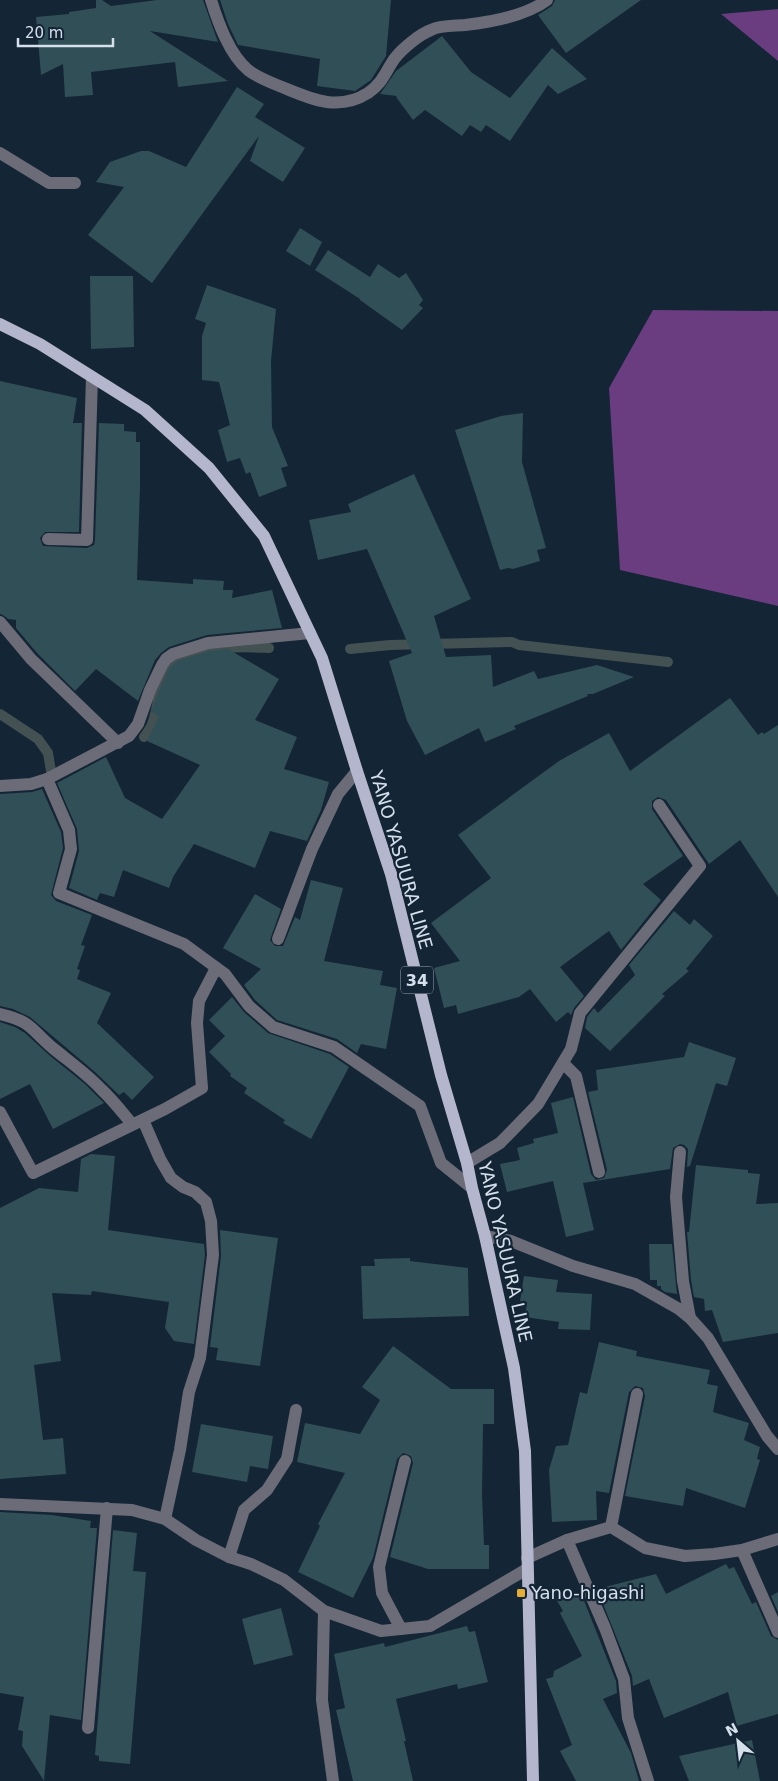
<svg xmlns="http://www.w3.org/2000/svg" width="778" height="1781" font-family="'DejaVu Sans',sans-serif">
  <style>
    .forest { fill: #6a3c80 }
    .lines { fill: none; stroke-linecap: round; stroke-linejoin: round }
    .stream { stroke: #435152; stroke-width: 10 }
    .building { fill: #314f56 }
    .minor { stroke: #6b6c77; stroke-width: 12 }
    .major { stroke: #b4b6cd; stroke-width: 12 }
    .poi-dot { fill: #e5ad36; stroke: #142535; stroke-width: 2 }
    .labels { text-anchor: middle; stroke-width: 4.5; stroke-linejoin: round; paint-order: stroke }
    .shield { fill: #142535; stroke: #9ba8b4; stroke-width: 1 }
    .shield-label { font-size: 16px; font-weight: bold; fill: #d5e0eb }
    .street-label { font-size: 18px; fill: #d5e0eb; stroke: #142535 }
    .poi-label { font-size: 18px; fill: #d5e0eb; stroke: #142535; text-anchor: start }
  </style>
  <rect width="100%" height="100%" fill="#142535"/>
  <g class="forest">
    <polygon points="778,9 778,61 721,14"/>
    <polygon points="653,310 778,311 778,606 620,570 609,388"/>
  </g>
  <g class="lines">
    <g class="stream">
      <polyline points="350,649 390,645 512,642 519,645 668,662"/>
      <polyline points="0,714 38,739 48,753 51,771"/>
      <path d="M144,737C147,733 150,729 152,724C159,708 157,688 165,672C180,643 241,647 269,648"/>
    </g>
  </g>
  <g class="building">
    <polygon points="96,0 102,0 111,6 157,0 203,0 218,42 150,31 228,81 178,87 175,62 91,72 93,95 65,97 63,64 41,75 36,17 69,14 69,12 96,8"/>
    <polygon points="220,0 391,0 386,56 371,80 355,91 317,86 320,59 238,45 228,24"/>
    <polygon points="555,0 641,0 566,53 538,15 552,6"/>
    <polygon points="442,36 471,72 510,98 552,48 587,79 558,94 548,85 510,141 486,125 481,132 470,125 462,136 425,110 413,120 396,97 397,96 380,94 396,71"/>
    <polygon points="237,87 264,104 255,117 305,148 283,182 250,161 259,136 152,283 88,235 124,187 96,182 110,162 141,151 149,151 186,167"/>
    <polygon points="300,228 322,242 310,266 286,251"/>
    <polygon points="328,250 370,277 378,264 399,278 406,273 423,300 419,305 423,308 402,330 360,300 360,299 315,270"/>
    <polygon points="90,276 133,276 134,347 91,349"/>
    <polygon points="207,285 276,309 271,361 272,427 288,466 281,468 287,486 259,497 250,472 246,474 240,458 227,462 218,430 230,425 219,382 202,380 202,336 206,323 195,319"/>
    <polygon points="0,381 77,398 73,423 82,423 79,532 45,532 40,538 43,546 87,548 94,545 95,540 99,423 124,424 124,431 136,432 136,442 140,442 140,487 137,580 193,584 193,579 224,581 223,590 233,590 232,598 272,590 282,628 207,635 169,647 161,653 155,660 138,701 96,669 75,691 37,653 16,628 16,620 8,619 3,615 0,614"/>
    <polygon points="523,413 522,462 546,548 537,550 540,561 513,569 508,568 500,570 455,430 501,416"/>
    <polygon points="414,474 471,599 434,616 446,657 491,655 493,687 534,671 538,679 597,665 634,677 593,694 587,694 588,696 514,726 516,729 485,742 479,728 425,755 407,721 389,661 412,653 367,549 318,560 309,520 351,512 348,504"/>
    <polygon points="228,649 279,679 255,720 297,737 284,769 329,782 321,810 307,841 270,831 255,868 194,844 173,877 169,888 123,870 114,897 100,893 97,900 69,888 79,851 77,829 57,783 106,757 125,798 162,819 200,765 147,741 159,717 151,711 158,693 169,669 177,661 210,651"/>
    <polygon points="730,698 758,735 762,732 764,734 778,725 778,897 740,840 709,864 666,800 658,797 652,801 652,809 683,856 643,884 661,900 621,950 609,931 560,967 584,996 574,1008 571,1015 568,1012 556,1022 530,989 519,997 458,1014 456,1005 444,1008 434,968 460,961 431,923 491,878 458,835 559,761 609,733 630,771"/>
    <polygon points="42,789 61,832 63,848 51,895 56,901 92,915 81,945 85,946 77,969 80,970 77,979 111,993 97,1023 154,1077 132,1100 124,1092 119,1095 95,1072 30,1017 13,1009 0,1006 0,794 32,792"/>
    <polygon points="311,880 343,888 324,961 383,971 380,985 397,988 386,1049 361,1044 357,1053 337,1039 277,1020 255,1000 244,985 261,969 223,948 255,894 281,909 270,940 275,946 283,946 295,917 300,920"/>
    <polygon points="674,911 690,925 694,919 713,936 686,969 689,971 662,994 665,996 610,1051 585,1028 587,1017 594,1008 598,1013 635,975 629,965"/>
    <polygon points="232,997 244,1012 268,1033 330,1054 349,1067 311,1139 283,1123 285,1120 244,1093 247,1088 230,1076 231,1074 209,1052 225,1036 209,1020"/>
    <polygon points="0,1022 15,1027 25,1033 49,1055 85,1084 104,1103 53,1129 30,1084 0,1099"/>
    <polygon points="689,1042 736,1058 727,1086 716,1083 690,1166 687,1167 688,1149 684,1145 680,1144 673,1148 670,1169 583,1183 594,1230 566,1237 553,1181 507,1192 500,1164 520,1160 517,1148 534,1143 533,1139 558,1133 551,1103 573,1097 591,1174 596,1180 604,1178 607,1170 588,1092 598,1090 596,1070 684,1057"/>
    <polygon points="91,1154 115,1156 108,1230 204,1244 205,1255 194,1344 174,1341 165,1328 169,1302 92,1291 91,1295 52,1293 61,1361 34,1365 43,1440 63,1438 66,1474 0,1479 0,1208 39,1188 78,1192 81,1159"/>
    <polygon points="696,1165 748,1170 748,1173 760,1174 756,1204 778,1203 778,1333 723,1342 712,1310 705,1311 704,1299 694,1297 691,1280 687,1232 689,1232"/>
    <polygon points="220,1230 278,1238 260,1366 216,1360 218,1348 210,1347 221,1256"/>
    <polygon points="649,1244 672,1244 677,1294 665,1292 661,1289 661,1286 657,1286 657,1280 650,1280"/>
    <polygon points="410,1258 410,1261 468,1268 469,1316 363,1319 361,1266 375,1266 374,1259"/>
    <polygon points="524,1276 558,1280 556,1292 592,1294 590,1330 558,1329 559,1322 525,1317 527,1302 520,1301"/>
    <polygon points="599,1342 637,1351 636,1356 710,1370 707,1384 718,1386 713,1412 749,1423 744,1440 760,1447 757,1459 760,1460 745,1508 686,1488 683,1506 625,1496 645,1396 643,1388 635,1386 629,1392 609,1493 596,1491 597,1520 552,1522 549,1470 556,1446 568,1445 580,1392 587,1394"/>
    <polygon points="393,1346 451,1389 494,1389 494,1424 483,1424 482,1495 484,1545 489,1545 489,1569 428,1569 390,1557 413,1463 411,1456 403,1453 397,1459 373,1558 353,1598 298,1572 320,1526 318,1524 345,1473 297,1462 305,1423 360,1434 380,1400 362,1387"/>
    <polygon points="201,1424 273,1436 268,1469 250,1466 247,1482 192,1472"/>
    <polygon points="0,1512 52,1515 91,1521 90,1528 97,1528 81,1720 50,1715 44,1781 22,1746 23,1731 18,1730 24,1697 0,1693"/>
    <polygon points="113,1530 137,1533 133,1571 146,1572 130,1764 99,1761 99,1756 95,1755"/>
    <polygon points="726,1564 729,1569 734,1567 752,1604 756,1602 771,1636 778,1640 778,1714 737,1726 728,1692 664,1718 649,1679 633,1686 632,1676 597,1589 656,1574 666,1594"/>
    <polygon points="778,1592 778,1612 771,1596"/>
    <polygon points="581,1593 616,1681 617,1693 603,1699 631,1753 639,1781 576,1781 560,1751 572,1745 546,1679 553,1677 554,1671 582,1656 560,1613 563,1611 556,1599"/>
    <polygon points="281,1608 293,1655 254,1665 242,1619"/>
    <polygon points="467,1626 469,1632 475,1631 488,1682 458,1689 457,1684 396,1699 406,1741 404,1741 413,1781 353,1781 336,1710 345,1708 334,1654 384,1643 385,1647"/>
    <polygon points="752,1740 760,1781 689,1781 679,1756"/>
  </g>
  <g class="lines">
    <g class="minor">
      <path d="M211,0C218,22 229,54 248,70C258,78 270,82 282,87C311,99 338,112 368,93C383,83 385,72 395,58C403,48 420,34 431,30C440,25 454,26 465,25C491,22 526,16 547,0"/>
      <polyline points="0,153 49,183 75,183"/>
      <polyline points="48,539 87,540 92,377"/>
      <polyline points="0,622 31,659 118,743"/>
      <polyline points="310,633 208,643 173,654 166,659 162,665 150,690 138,724 129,736 47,779 69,830 71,849 59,893 184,944 225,974 249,1006 273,1027 334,1047 420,1106 441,1163 472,1188"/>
      <polyline points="0,786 31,784 47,779"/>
      <polyline points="278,939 312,849 338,794 357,771"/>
      <path d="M0,1014C32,1021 31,1030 54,1049C70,1062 87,1074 101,1089C112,1099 122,1112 132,1124"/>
      <polyline points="563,1063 576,1076 599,1172"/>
      <polyline points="0,1112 33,1173 165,1109 202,1088 197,1023 199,1001 216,968"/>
      <polyline points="143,1120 160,1159 171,1178 183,1187 195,1192 206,1202 211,1221 213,1255 200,1358 189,1392 180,1450 165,1519"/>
      <polyline points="680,1152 676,1197 683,1281 690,1318"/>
      <polyline points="467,1163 500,1143 538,1104 571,1049 580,1013 700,866 659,805"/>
      <polyline points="485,1236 511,1241 573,1266 635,1284 679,1309 690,1318 708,1338 767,1436 778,1449"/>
      <polyline points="0,1504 132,1510 165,1519 196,1540 229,1557 251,1564 284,1580 324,1611 381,1631 430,1626 527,1569"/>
      <polyline points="611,1527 637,1394"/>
      <polyline points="567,1540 605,1628 624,1679 628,1718 648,1781"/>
      <polyline points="742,1550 778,1632"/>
      <polyline points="229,1557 244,1510 267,1490 287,1459 296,1410"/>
      <polyline points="527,1558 567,1540 611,1527 645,1548 685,1556 714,1554 742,1550 778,1539"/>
      <polyline points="324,1611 322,1700 333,1781"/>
      <polyline points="401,1629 382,1593 379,1567 405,1461"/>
      <polyline points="88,1728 107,1508"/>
    </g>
    <polyline class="major" points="0,324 40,344 145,410 209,468 264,536 322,658 357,771 391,874 441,1075 467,1163 472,1188 485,1236 514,1368 525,1451 533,1781"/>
  </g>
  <rect class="poi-dot" x="516" y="1588" width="10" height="10" rx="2.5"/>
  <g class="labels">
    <rect class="shield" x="401" y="966.5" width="32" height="27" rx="4"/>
    <g class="shield-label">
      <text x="417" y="986">34</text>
    </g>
    <g class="street-label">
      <text transform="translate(401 860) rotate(74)" y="6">YANO YASUURA LINE</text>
      <text transform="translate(505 1252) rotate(77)" y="6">YANO YASUURA LINE</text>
    </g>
    <g class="poi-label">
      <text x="531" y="1599">Yano-higashi</text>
    </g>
  </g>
  <g transform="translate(738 1741) rotate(332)" stroke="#142535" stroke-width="4" paint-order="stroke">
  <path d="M0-4L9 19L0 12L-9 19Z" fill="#d5e0eb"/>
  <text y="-8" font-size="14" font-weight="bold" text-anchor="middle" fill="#d5e0eb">N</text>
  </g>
  <path d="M18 38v8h95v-8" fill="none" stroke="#d5e0eb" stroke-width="2.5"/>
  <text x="25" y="38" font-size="15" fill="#d5e0eb" stroke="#142535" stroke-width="4" paint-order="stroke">20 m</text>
</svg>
